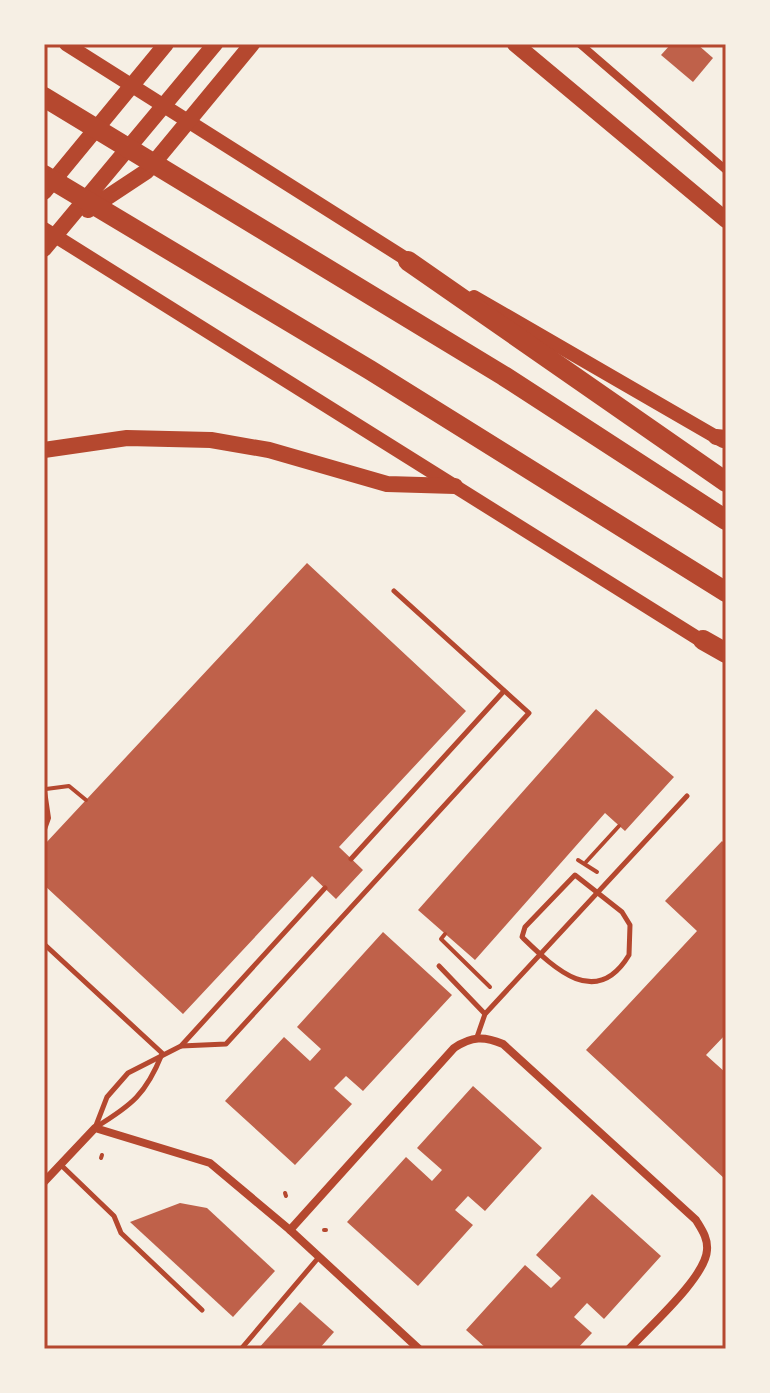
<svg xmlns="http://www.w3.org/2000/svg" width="770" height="1393" font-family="Roboto,sans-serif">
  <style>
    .building { fill: #bf614a }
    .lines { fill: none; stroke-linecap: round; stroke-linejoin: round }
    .path { stroke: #b5482f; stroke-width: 4 }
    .service { stroke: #b5482f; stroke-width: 5 }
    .minor { stroke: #b5482f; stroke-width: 8 }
    .secondary { stroke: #b5482f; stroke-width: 14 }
    .primary { stroke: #b5482f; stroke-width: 16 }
    .motorway { stroke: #b5482f; stroke-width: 20 }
    .neatline { fill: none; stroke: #b5482f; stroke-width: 3 }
  </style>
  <rect width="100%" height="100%" fill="#f6efe4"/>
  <g class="building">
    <polygon points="671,44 697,44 713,58 693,82 661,55"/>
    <polygon points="307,563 466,711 339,847 363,870 336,899 312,876 183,1014 44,885 44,845"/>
    <polygon points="596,709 674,777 625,831 605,813 475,960 418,910"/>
    <polygon points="722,841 726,845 726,1034 706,1055 726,1073 726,1180 586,1050 697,931 665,901"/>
    <polygon points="383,932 452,995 363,1091 346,1076 334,1088 352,1104 295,1165 225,1101 284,1037 310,1061 321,1049 297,1027"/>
    <polygon points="473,1086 542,1148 485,1211 468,1196 455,1210 473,1225 418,1286 347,1222 406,1157 432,1181 442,1170 417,1148"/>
    <polygon points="592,1194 661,1256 604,1319 587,1303 574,1317 592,1333 577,1349 487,1349 466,1330 525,1265 551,1288 561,1278 536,1255"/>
    <polygon points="180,1203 207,1208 275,1271 233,1317 130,1222"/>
    <polygon points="300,1302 334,1332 319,1349 258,1349"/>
  </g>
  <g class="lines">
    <g class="path">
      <polyline points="44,784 49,818 44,832"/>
      <polyline points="46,789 69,786 86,800"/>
      <polyline points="578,860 597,872"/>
      <polyline points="586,862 619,826"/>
      <polyline points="445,934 441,939 490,987"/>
      <polyline points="101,1158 102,1155"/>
      <polyline points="285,1193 286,1196"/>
      <polyline points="324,1230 326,1230"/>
    </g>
    <g class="service">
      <polyline points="351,859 504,691"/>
      <path d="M575,875L622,912L630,925L629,955C596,1010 554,968 522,937L525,927Z"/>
      <polyline points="44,944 162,1053"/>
      <polyline points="439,966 485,1014"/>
      <polyline points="477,1037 485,1014 687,796"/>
      <polyline points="181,1046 226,1044 529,713 394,591"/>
      <path d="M96,1127C132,1105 146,1094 162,1054"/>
      <polyline points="95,1128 107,1097 128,1073 181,1046 325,888"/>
      <polyline points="61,1165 114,1216 121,1233 202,1310"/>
      <polyline points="241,1349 319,1257"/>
    </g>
    <g class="minor">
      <polyline points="580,44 726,170"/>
      <polyline points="44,1182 95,1128 210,1163 290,1230 419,1349"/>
      <path d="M290,1230L454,1048C472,1036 484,1036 503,1044L696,1220C702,1230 708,1238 707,1250C706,1277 648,1328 629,1349"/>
    </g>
    <g class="secondary">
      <polyline points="66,44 414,264"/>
      <polyline points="44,229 710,646"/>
      <polyline points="474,297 723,441"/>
    </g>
    <g class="primary">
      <polyline points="515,44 726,220"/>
      <polyline points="44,192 166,44"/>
      <polyline points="88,210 147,171 252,44"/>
      <polyline points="44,249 215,44"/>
      <polyline points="716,437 726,438"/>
      <polyline points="44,450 127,438 211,440 269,450 387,484 455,486"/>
    </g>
    <g class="motorway">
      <polyline points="44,97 504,376 726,520"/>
      <polyline points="44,175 370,370 726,592"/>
      <polyline points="408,261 726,482"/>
      <polyline points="703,640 726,653"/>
    </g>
  </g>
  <rect width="770" height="1393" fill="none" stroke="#f6efe4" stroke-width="92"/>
  <rect x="46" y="46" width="678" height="1301" class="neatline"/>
</svg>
